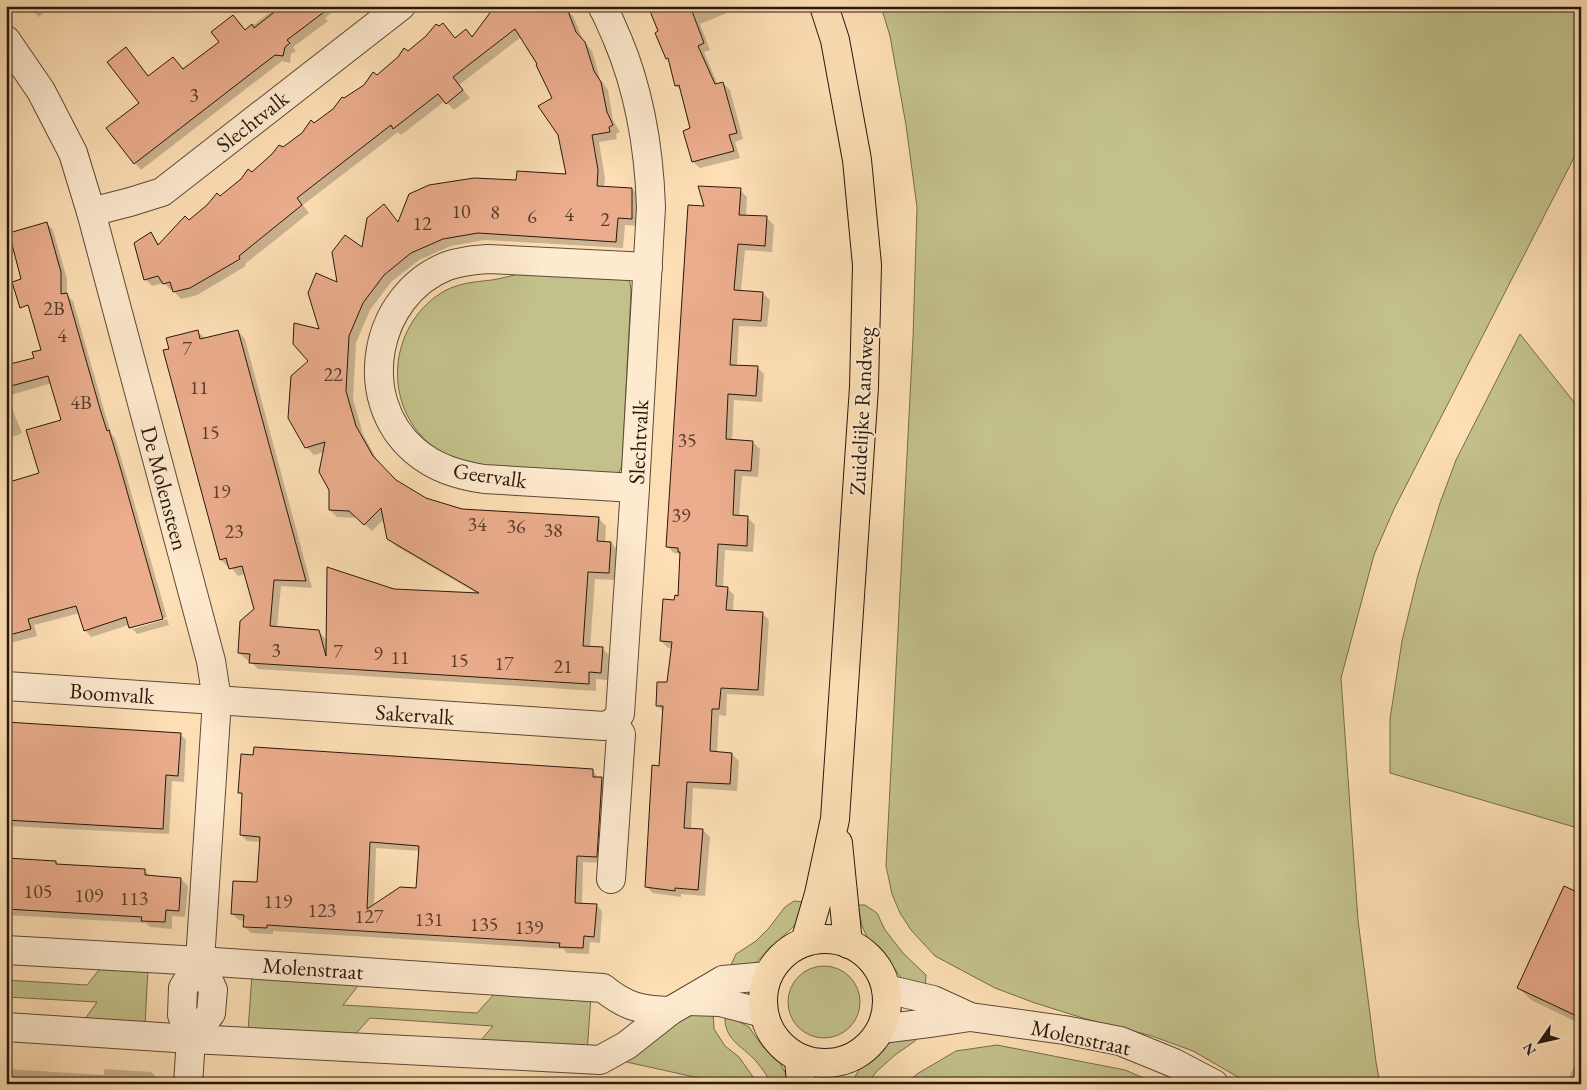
<svg xmlns="http://www.w3.org/2000/svg" width="1587" height="1090" font-family="'EB Garamond',serif">
  <style>
    .green { fill: #c3c18b; stroke: #756c4c }
    .shadow { fill: #0003; fill-rule: evenodd }
    .building { fill: #ebad8d; stroke: #27180c; fill-rule: evenodd }
    .lines { fill: none; stroke-linecap: round; stroke-linejoin: round }
    .street-casing { stroke: #5d4a36; stroke-width: 30 }
    .primary-casing { stroke: #27180c; stroke-width: 30 }
    .street { stroke: #feeacf; stroke-width: 28 }
    .primary { stroke: #fedfb5; stroke-width: 28 }
    .labels { text-anchor: middle; stroke-width: 4; stroke-linejoin: round; paint-order: stroke }
    .number-label { font-size: 20px; fill: #583d2c }
    .street-label { font-size: 22px; fill: #27180c; stroke: #feeacf }
  </style>
  <rect width="100%" height="100%" fill="#fedfb5"/>
  <filter id="stains"><feTurbulence type="fractalNoise" baseFrequency=".004" numOctaves="4"/><feColorMatrix values="0 0 0 0 .2 0 0 0 0 .09 0 0 0 0 .02 0 0 0 .5 -.17"/></filter>
  <radialGradient id="worn" r=".72"><stop offset=".6" stop-color="#630" stop-opacity="0"/><stop offset="1" stop-color="#630" stop-opacity=".3"/></radialGradient>
  <g class="green">
    <polygon points="881,6 1581,6 1581,144 1394,509 1374,555 1341,678 1358,920 1376,1062 1380,1084 1250,1084 1193,1051 1152,1036 1086,1019 1035,1003 995,988 935,956 911,930 900,913 892,894 886,866 913,338 917,207 906,125 890,36"/>
    <path d="M526,272L625,278L630,282L631,291L622,466L619,472L607,476L480,465C462,462 445,456 431,445C382,405 388,327 441,293C457,283 474,282 492,280C503,278 515,275 526,272Z"/>
    <polygon points="1520,334 1581,411 1581,829 1390,773 1390,719 1402,641 1418,575 1440,503 1456,460"/>
    <polygon points="794,901 804,902 795,925 749,969 730,967 736,954 756,941 769,928 785,907"/>
    <polygon points="858,905 865,905 877,913 885,930 903,953 926,975 925,990 901,978 887,957 867,937 862,926"/>
    <circle cx="824" cy="1002" r="36"/>
    <polygon points="102,966 148,969 145,1025 83,1022 97,1002 6,997 6,980 87,985"/>
    <polygon points="252,974 361,982 343,1005 477,1013 496,992 591,996 587,1053 475,1047 493,1026 370,1018 351,1039 248,1031"/>
    <polygon points="704,1010 713,1011 714,1029 725,1046 739,1057 758,1084 726,1084 622,1061 669,1026"/>
    <path d="M725,1014L749,1027L763,1047L780,1063L786,1074L788,1084H772C767,1076 762,1068 756,1061C741,1045 723,1039 725,1014Z"/>
    <polygon points="918,1032 915,1041 895,1055 876,1072 868,1084 851,1084 861,1066 876,1055 888,1043 902,1035"/>
    <polygon points="997,1045 1125,1070 1158,1084 906,1084 917,1074 956,1051"/>
  </g>
  <g class="shadow">
    <polygon points="26,6 25,6 51,6 39,17 32,10"/>
    <polygon points="55,6 71,6 62,14"/>
    <polygon points="278,6 340,6 325,18 328,21 293,47 296,51 291,54 290,63 282,61 141,170 135,163 140,103 132,56 149,77 173,58 184,70 221,42 233,17 246,31"/>
    <polygon points="563,6 573,16 583,40 592,51 600,79 608,90 613,120 620,132 616,134 617,139 599,142 605,178 604,188 632,189 639,196 639,226 625,225 623,248 485,240 451,246 419,260 391,282 370,310 356,343 353,399 363,434 380,465 396,481 425,499 462,510 598,518 606,526 605,543 611,543 618,550 616,580 595,579 590,648 602,648 610,656 608,680 596,679 596,691 258,669 250,661 247,660 239,653 255,609 245,574 238,576 230,566 228,567 221,560 171,350 197,331 205,338 238,331 245,339 312,588 281,586 277,628 318,631 327,640 393,590 478,594 396,546 388,538 384,519 372,531 358,518 337,517 330,510 330,490 324,452 314,455 306,447 310,361 338,285 363,250 399,223 517,181 567,176 553,98 539,64 521,37 459,85 470,98 454,110 445,101 401,135 398,132 303,205 309,213 245,264 246,266 197,295 181,299 173,290 171,290 164,283 152,286 145,279 151,234 160,245 344,100 443,25 456,39 473,38"/>
    <polygon points="649,6 738,6 739,8 700,24 710,50 704,52 718,85 723,83 730,90 743,139 735,142 740,158 700,168 693,162 692,129 682,91 676,86 669,60 657,33 660,32"/>
    <polygon points="740,190 747,197 746,216 767,218 774,225 772,252 745,250 741,291 763,293 770,300 767,327 739,326 737,366 757,367 764,374 762,402 734,400 732,441 753,442 760,449 758,477 742,476 739,517 748,518 755,525 753,552 725,550 723,588 727,588 734,595 733,611 762,613 769,620 764,696 727,694 726,716 719,715 717,753 732,754 739,761 737,791 693,788 691,830 703,830 710,837 705,896 681,894 681,897 653,893 646,886 660,767 664,712 657,705 669,684 673,648 668,648 661,641 676,601 679,597 681,554 674,553 667,546 705,207"/>
    <polygon points="47,224 53,230 67,279 67,295 73,301 106,417 112,435 115,438 127,478 167,617 133,626 133,629 167,619 169,625 137,634 129,625 91,637 85,630 80,613 34,625 37,636 6,644 6,485 40,474 62,421 52,383 7,396 22,433 6,440 6,366 36,358 42,351"/>
    <polygon points="6,302 12,308 6,309"/>
    <polygon points="6,723 180,734 186,740 184,782 172,781 169,834 6,826"/>
    <path d="M592,770L599,778H602L608,785L603,863L583,862L582,904L596,905L602,911L600,943L590,942L589,954L567,953L563,949L273,931V934L251,933L245,927V921L239,920L232,914L258,884L261,842L247,841L241,835L243,796L240,793ZM376,848L420,851L417,889L374,906Z"/>
    <polygon points="6,859 55,863 58,865 145,871 151,877 181,879 188,886 185,917 172,916 172,929 150,927 146,923 6,915"/>
    <polygon points="1581,895 1581,1024 1531,1000 1518,987"/>
    <polygon points="1581,1051 1581,1084 1566,1084"/>
    <polygon points="6,1069 104,1075 104,1069 151,1072 158,1079 157,1084 6,1084"/>
    <polygon points="234,1077 281,1080 285,1084 234,1084"/>
  </g>
  <g class="building">
    <polygon points="282,6 332,6 287,40 290,43 285,47 283,56 275,55 134,164 106,128 139,103 107,62 126,47 148,76 173,57 183,69 219,42 211,32 233,15 245,30 252,24 254,28"/>
    <polygon points="495,6 566,6 576,32 585,42 594,71 601,82 607,112 613,125 609,127 610,132 592,135 598,170 597,186 632,188 632,219 618,218 616,242 478,233 443,239 411,253 384,275 363,303 349,336 346,391 356,426 373,456 396,480 426,498 462,509 599,517 597,541 611,542 609,573 588,572 583,646 603,647 601,673 589,672 589,684 249,663 250,654 238,653 240,621 254,609 242,566 229,569 226,558 220,560 163,350 169,349 166,338 198,330 200,339 238,330 306,581 274,580 270,626 319,630 326,656 327,567 394,589 479,593 387,539 381,508 364,525 349,511 329,510 329,490 319,472 325,442 305,448 288,418 291,376 308,361 293,344 294,323 319,329 308,293 316,273 337,282 332,252 345,235 362,247 367,218 384,204 398,222 409,194 429,185 474,178 516,180 517,171 566,174 558,135 538,106 552,98 536,65 537,64 515,29 453,77 463,90 446,104 438,94 393,129 391,125 297,198 302,205 239,256 240,259 190,288 173,292 170,282 163,284 158,276 144,280 134,243 151,232 158,245 185,216 189,220 207,205 217,193 220,196 241,179 248,169 252,172 272,154 279,145 283,147 302,133 311,120 314,123 333,109 342,97 344,98 364,85 373,72 377,75 398,57 404,48 408,51 426,36 436,24 439,26 443,23 455,38 466,29 472,37"/>
    <polygon points="648,6 690,6 704,43 698,46 715,84 723,82 737,133 729,135 734,151 692,162 683,131 690,128 679,85 675,86 668,58 666,59 655,33 658,31"/>
    <polygon points="698,186 741,188 739,215 767,216 765,246 738,244 734,290 763,292 761,321 733,319 730,365 758,366 756,396 728,394 726,439 753,441 751,471 735,470 733,515 748,516 747,546 718,544 716,586 728,587 726,610 763,612 758,690 721,688 719,709 712,709 710,751 732,753 730,784 687,782 684,828 703,829 698,890 675,888 675,891 645,887 652,765 659,766 663,706 656,706 657,682 667,682 672,642 660,641 663,599 674,600 675,595 678,596 680,552 678,552 678,548 666,547 688,205 704,206"/>
    <polygon points="47,222 61,272 61,294 67,293 100,409 107,431 109,430 121,470 163,619 129,628 126,617 84,631 76,606 28,619 31,629 6,636 6,483 39,473 26,430 61,420 48,376 11,386 6,365 34,358 32,352 41,350 28,305 20,308 12,282 21,279 9,233"/>
    <polygon points="6,722 181,733 178,776 166,775 163,829 6,820"/>
    <path d="M254,747L593,769V777H602L597,857L577,856L575,903L597,904L594,937L584,936L583,948L559,947L560,943L312,928L267,925V928L243,927L244,915L231,914L233,881L257,882L260,837L240,835L242,793H238L241,754L253,755ZM370,842L419,846L416,888L400,887L367,909Z"/>
    <polygon points="6,858 56,861 56,864 145,869 145,875 181,878 179,911 166,910 165,922 141,921 142,917 6,909"/>
    <polygon points="1564,886 1581,894 1581,1018 1517,988"/>
  </g>
  <g class="lines">
    <defs>
      <g id="street">
        <path d="M602,6C608,16 612,27 617,38C640,92 649,148 651,207L635,488L620,714L613,723L621,734L611,879"/>
        <polyline points="6,40 41,91 73,153 91,212 211,661 217,700 200,961 183,988 182,1015 191,1039 188,1084"/>
        <polyline points="91,212 130,202 162,192 401,6"/>
        <path d="M635,488L484,479C458,475 435,468 415,451C354,399 374,295 447,266C461,261 474,260 488,259L648,267"/>
        <polyline points="6,686 604,726 613,723"/>
        <path d="M6,950L200,961L603,988C626,1007 641,1010 670,1011"/>
        <polyline points="886,989 933,1000 970,1017 1064,1030 1120,1041 1174,1063 1214,1084"/>
        <polyline points="688,1001 720,1002 763,1013"/>
        <polyline points="6,1027 191,1039 600,1060 627,1045 670,1011 723,980 767,976"/>
        <polyline points="881,1029 929,1023 970,1017"/>
        <polyline points="191,1039 211,1013 213,990 200,961"/>
      </g>
      <g id="primary">
        <polyline points="838,843 848,944"/>
        <circle cx="825" cy="1001" r="62"/>
        <polyline points="805,942 819,894 835,819 864,387 867,265 857,160 835,40 824,6"/>
        <polyline points="799,1058 801,1084"/>
      </g>
    </defs>
    <use href="#street" class="street-casing"/>
    <use href="#primary" class="primary-casing"/>
    <use href="#street" class="street"/>
    <use href="#primary" class="primary"/>
  </g>
  <g class="labels">
    <g class="number-label">
      <text x="194" y="102">3</text>
      <text x="461" y="218">10</text>
      <text x="495" y="219">8</text>
      <text x="569" y="221">4</text>
      <text x="532" y="223">6</text>
      <text x="605" y="226">2</text>
      <text x="422" y="230">12</text>
      <text x="54" y="315">2B</text>
      <text x="62" y="342">4</text>
      <text x="187" y="355">7</text>
      <text x="333" y="381">22</text>
      <text x="199" y="394">11</text>
      <text x="81" y="409">4B</text>
      <text x="210" y="439">15</text>
      <text x="687" y="447">35</text>
      <text x="221" y="498">19</text>
      <text x="681" y="522">39</text>
      <text x="477" y="531">34</text>
      <text x="516" y="533">36</text>
      <text x="553" y="537">38</text>
      <text x="234" y="538">23</text>
      <text x="276" y="657">3</text>
      <text x="338" y="658">7</text>
      <text x="378" y="660">9</text>
      <text x="400" y="664">11</text>
      <text x="459" y="667">15</text>
      <text x="504" y="670">17</text>
      <text x="563" y="673">21</text>
      <text x="38" y="898">105</text>
      <text x="89" y="902">109</text>
      <text x="134" y="905">113</text>
      <text x="278" y="908">119</text>
      <text x="322" y="917">123</text>
      <text x="369" y="923">127</text>
      <text x="429" y="926">131</text>
      <text x="484" y="931">135</text>
      <text x="529" y="934">139</text>
    </g>
    <g class="street-label">
      <text transform="translate(252 121) rotate(-38)" y="8">Slechtvalk</text>
      <text transform="translate(861 411) rotate(-87)" y="8">Zuidelijke Randweg</text>
      <text transform="translate(638 442) rotate(-87)" y="8">Slechtvalk</text>
      <text transform="translate(490 475) rotate(8)" y="8">Geervalk</text>
      <text transform="translate(165 488) rotate(75)" y="8">De Molensteen</text>
      <text transform="translate(112 693) rotate(4)" y="8">Boomvalk</text>
      <text transform="translate(415 714) rotate(4)" y="8">Sakervalk</text>
      <text transform="translate(313 968) rotate(4)" y="8">Molenstraat</text>
      <text transform="translate(1081 1037) rotate(12)" y="8">Molenstraat</text>
    </g>
  </g>
  <rect width="1587" height="1090" fill="none" stroke="#fedfb5" stroke-width="25"/>
  <rect x="8" y="8" width="1572" height="1075" fill="none" stroke="#27180c" stroke-width="2.5"/>
  <rect x="12" y="12" width="1562" height="1065" fill="none" stroke="#27180c"/>
  <g transform="translate(1540 1042) rotate(236)" stroke="#feeacf" stroke-width="4" paint-order="stroke">
  <path d="M0-4L9 19L0 12L-9 19Z" fill="#27180c"/>
  <text y="-8" font-size="14" font-weight="bold" text-anchor="middle" fill="#27180c">N</text>
  </g>
  <rect width="100%" height="100%" filter="url(#stains)"/>
  <rect width="100%" height="100%" fill="url(#worn)"/>
</svg>
